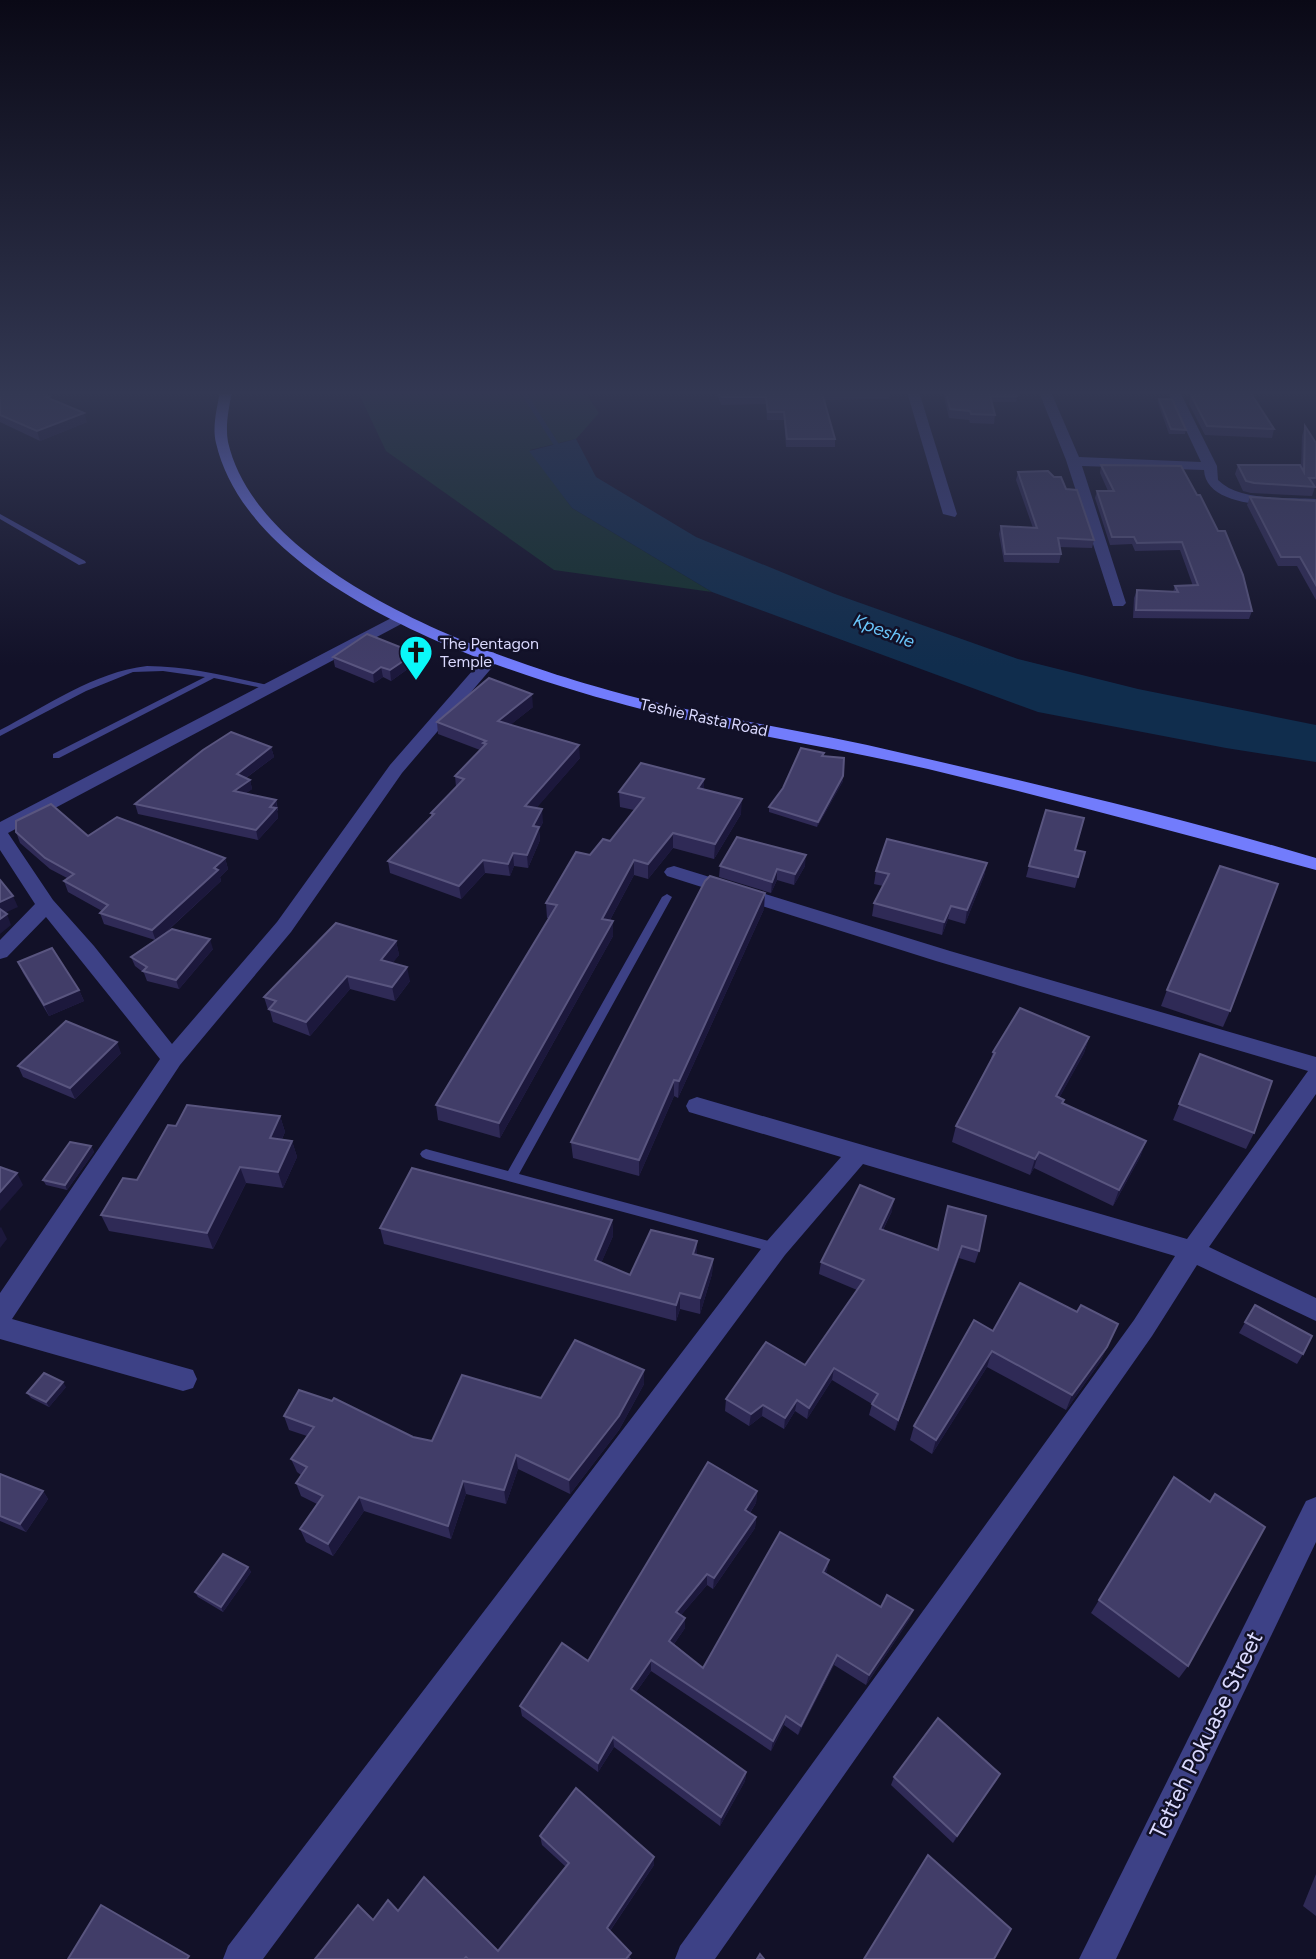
<svg xmlns="http://www.w3.org/2000/svg" width="1316" height="1959" font-family="Figtree,sans-serif">
  <style>
    .green { fill: #14322e }
    .water { fill: #102d4d }
    .lines { fill: none; stroke-linecap: round; stroke-linejoin: round }
    .stream { stroke: #102d4d; stroke-width: 5 }
    .lane { fill: #3d4186; fill-rule: evenodd }
    .street { fill: #3d4186; fill-rule: evenodd }
    .secondary { fill: #727cfc; fill-rule: evenodd }
    .wall { fill: #2f2a56 }
    .shaded-wall { fill: #1c183c }
    .building { fill: #413d68; stroke: #59557f; stroke-width: 2 }
    .labels { text-anchor: middle; stroke-width: 5; stroke-linejoin: round; paint-order: stroke }
    .far-poi-label { font-size: 16px; fill: #dad9fe; stroke: #121128; text-anchor: start }
    .far-street-label { font-size: 16px; fill: #dad9fe; stroke: #121128 }
    .far-water-label { font-size: 18px; font-style: italic; fill: #6ac6fb; stroke: #121128 }
    .near-street-label { font-size: 23px; fill: #dad9fe; stroke: #121128 }
  </style>
  <rect width="100%" height="100%" fill="#121128"/>
  <polygon class="green" points="358,392 585,392 599,413 576,439 530,450 572,508 712,592 554,570 386,451"/>
  <polygon class="water" points="576,439 596,477 696,537 835,594 1018,659 1138,689 1316,725 1316,762 1226,748 1038,712 712,592 572,508 529,451"/>
  <g class="lines">
    <polyline class="stream" points="523,392 561,452"/>
    <g class="lane">
      <polygon points="0,514 85,561 86,563 79,565 0,519"/>
      <path d="M147,666C189,666 230,677 272,686L276,688L272,690L214,678L59,758H53V754L205,677L163,671L133,672L86,691L0,736V730C47,706 94,672 147,666Z"/>
      <polygon points="667,894 672,897 519,1174 776,1243 780,1244 782,1248 780,1252 776,1253 426,1159 422,1157 420,1154 422,1151 426,1149 508,1171 662,897"/>
    </g>
    <g class="street">
      <polygon points="907,392 919,392 957,514 955,517 943,514"/>
      <path d="M1039,392H1051L1079,457L1201,462L1168,392H1180L1217,466L1218,480C1240,502 1286,497 1316,499V507C1286,506 1206,510 1204,470L1082,466L1126,603L1123,606H1113L1066,460Z"/>
      <polygon points="399,614 407,619 405,622 8,833 53,900 94,946 172,1044 277,922 390,765 487,654 493,652 501,657 402,773 291,932 180,1065 12,1319 193,1370 197,1379 193,1388 183,1391 0,1339 0,1293 160,1059 46,917 7,957 0,959 0,940 35,904 0,850 0,822"/>
      <polygon points="674,866 950,951 1316,1057 1316,1094 1209,1247 1316,1298 1316,1321 1197,1265 1152,1336 715,1959 675,1959 680,1946 1134,1320 1175,1256 863,1164 785,1255 263,1959 223,1959 228,1946 767,1241 841,1157 689,1112 686,1106 689,1100 697,1097 1187,1239 1308,1071 936,961 667,876 664,872 667,868"/>
      <polygon points="1316,1497 1316,1542 1116,1959 1079,1959 1306,1501"/>
    </g>
    <path class="secondary" d="M220,392H232C229,407 225,426 228,442C261,585 523,670 650,701C733,721 819,733 902,753C1041,785 1179,817 1316,858V870C1187,835 1058,800 928,769C832,747 735,733 641,709C508,675 251,593 216,443C212,427 217,408 220,392Z"/>
  </g>
  <g class="wall">
    <polygon points="0,392 50,399 87,422 40,441 0,422"/>
    <polygon points="716,392 890,392 889,399 824,400 835,439 835,447 786,447 784,420 767,420 766,404 721,405"/>
    <polygon points="943,392 1015,392 1017,396 1016,402 992,402 995,415 994,424 970,423 969,420 949,418"/>
    <polygon points="1193,392 1250,392 1274,429 1272,438 1205,435 1189,404 1191,395 1194,395"/>
    <polygon points="1159,399 1186,430 1185,434 1169,434 1158,403"/>
    <polygon points="1305,426 1316,443 1316,487 1315,487 1312,496 1251,493 1243,491 1235,474 1238,465 1301,468 1302,436"/>
    <polygon points="1101,465 1252,611 1249,619 1133,618 1134,598 1137,590 1173,592 1175,586 1193,586 1180,550 1135,551 1132,544 1110,545 1095,498 1097,491 1108,491 1100,473"/>
    <polygon points="1018,472 1066,489 1094,540 1092,548 1059,547 1061,554 1059,563 1004,562 999,534 1001,526 1033,528 1016,480"/>
    <polygon points="1250,497 1316,501 1316,600 1297,566 1278,566 1247,505"/>
    <polygon points="333,657 416,663 391,681 383,677 374,683 335,667"/>
    <polygon points="533,707 510,725 580,758 536,808 543,822 539,830 540,840 528,868 514,866 510,876 485,873 461,899 390,873 388,861 431,817 431,813 456,787 455,776 480,750 438,734 437,722"/>
    <polygon points="271,747 274,757 246,778 250,780 252,789 246,793 276,800 278,810 277,811 278,818 258,840 138,814 135,804"/>
    <polygon points="823,756 843,781 817,827 769,812 769,807"/>
    <polygon points="704,790 741,814 714,859 673,848 648,879 634,875 610,920 613,921 613,936 500,1138 438,1120 436,1105 549,918 547,918 546,903 590,855 610,841 634,810 620,807 619,792"/>
    <polygon points="16,832 88,836 225,858 228,869 220,877 221,881 162,936 213,949 179,989 147,981 144,973 135,966 131,957 155,940 104,924 100,913 102,911 68,892 64,881 67,878 50,869 20,843"/>
    <polygon points="1075,850 1085,852 1075,888 1026,877 1029,866"/>
    <polygon points="987,863 984,876 965,924 948,919 942,935 872,916 874,903 883,886 874,884 876,871"/>
    <polygon points="720,866 805,866 794,885 777,880 771,893 719,877"/>
    <polygon points="764,909 678,1098 674,1096 639,1176 573,1158 571,1142"/>
    <polygon points="396,941 399,955 392,963 410,981 395,1001 350,989 310,1036 273,1022 270,1011 268,1010 264,997"/>
    <polygon points="18,962 79,990 84,1001 49,1016 23,973"/>
    <polygon points="1167,990 1230,1011 1223,1027 1161,1006"/>
    <polygon points="1089,1037 1084,1053 1059,1098 1063,1103 1146,1141 1140,1157 1113,1206 1034,1168 1030,1175 952,1142 956,1126 990,1062 993,1052"/>
    <polygon points="121,1053 75,1099 23,1077 18,1066"/>
    <polygon points="1200,1054 1254,1133 1246,1149 1173,1120"/>
    <polygon points="280,1116 285,1132 282,1139 292,1141 297,1157 283,1188 246,1183 213,1249 109,1231 101,1215 137,1180 176,1126"/>
    <polygon points="91,1146 94,1152 67,1190 46,1185 43,1180"/>
    <polygon points="948,1206 979,1251 975,1263 959,1258 895,1431 869,1415 872,1404 832,1380 807,1419 795,1411 784,1429 762,1416 749,1426 725,1411 726,1399 805,1365 857,1290 819,1274 821,1262 892,1211 883,1230 938,1250"/>
    <polygon points="612,1220 613,1236 601,1263 630,1275 697,1255 713,1259 712,1274 700,1314 680,1309 676,1321 384,1244 380,1228"/>
    <polygon points="1255,1305 1303,1354 1297,1364 1239,1333"/>
    <polygon points="1077,1312 1118,1324 1100,1362 1066,1410 987,1367 932,1454 910,1440 914,1426 993,1331"/>
    <polygon points="644,1370 644,1384 619,1430 570,1494 518,1469 506,1504 466,1494 451,1539 364,1511 333,1556 306,1542 300,1529 317,1504 301,1496 296,1483 301,1475 297,1472 291,1459 307,1436 289,1430 284,1416 413,1437 432,1441 541,1398"/>
    <polygon points="66,1387 49,1407 31,1398 27,1393"/>
    <polygon points="0,1474 43,1491 48,1499 26,1532 0,1521"/>
    <polygon points="757,1491 756,1503 750,1513 756,1517 755,1528 713,1589 707,1585 681,1615 685,1618 685,1628 674,1644 703,1668 829,1560 826,1573 881,1607 913,1610 909,1620 866,1685 834,1665 798,1735 784,1725 771,1751 651,1671 636,1692 746,1772 745,1781 720,1826 614,1747 598,1772 522,1716 520,1706 588,1661"/>
    <polygon points="248,1567 251,1572 223,1612 198,1597 195,1592"/>
    <polygon points="1099,1600 1188,1666 1179,1678 1091,1613"/>
    <polygon points="1000,1774 953,1843 891,1785 894,1777"/>
    <polygon points="540,1836 654,1865 610,1931 631,1959 315,1959 398,1911 498,1951 566,1867 542,1845"/>
    <polygon points="1316,1874 1316,1916 1303,1906"/>
  </g>
  <g class="shaded-wall">
    <polygon points="84,413 87,422 40,441 37,431"/>
    <polygon points="415,653 416,663 391,681 390,670"/>
    <polygon points="381,667 383,677 374,683 373,673"/>
    <polygon points="532,694 533,707 499,734 498,721"/>
    <polygon points="579,745 580,758 527,819 525,806"/>
    <polygon points="271,747 274,757 239,783 237,774"/>
    <polygon points="843,776 843,781 817,827 818,822"/>
    <polygon points="704,779 704,794 698,788"/>
    <polygon points="250,780 252,789 237,800 234,791"/>
    <polygon points="742,799 741,814 714,859 715,844"/>
    <polygon points="276,800 278,818 258,840 256,830 270,807"/>
    <polygon points="542,809 543,822 539,830 540,840 528,868 527,855 533,826"/>
    <polygon points="673,833 673,848 648,879 648,864"/>
    <polygon points="513,853 514,866 510,876 508,864"/>
    <polygon points="806,855 805,866 794,885 795,874"/>
    <polygon points="225,858 228,869 220,877 221,881 156,941 152,930"/>
    <polygon points="483,860 485,873 461,899 459,886"/>
    <polygon points="634,860 634,875 603,933 602,919"/>
    <polygon points="987,863 984,876 965,924 967,910"/>
    <polygon points="777,869 777,880 771,893 772,882"/>
    <polygon points="765,893 764,909 678,1098 679,1081"/>
    <polygon points="13,896 18,907 0,915 0,902"/>
    <polygon points="951,906 948,919 942,935 944,922"/>
    <polygon points="7,914 11,925 0,934 0,919"/>
    <polygon points="613,921 613,936 500,1138 499,1123"/>
    <polygon points="210,939 213,949 179,989 176,980"/>
    <polygon points="396,941 399,955 384,974 381,960"/>
    <polygon points="407,967 410,981 395,1001 392,987"/>
    <polygon points="347,976 350,989 310,1036 306,1022"/>
    <polygon points="79,990 84,1001 49,1016 44,1005"/>
    <polygon points="1089,1037 1084,1053 1051,1113 1056,1096"/>
    <polygon points="117,1042 121,1053 75,1099 70,1088"/>
    <polygon points="674,1080 674,1096 639,1176 639,1160"/>
    <polygon points="280,1116 285,1132 275,1154 270,1138"/>
    <polygon points="292,1141 297,1157 283,1188 278,1172"/>
    <polygon points="1146,1141 1140,1157 1113,1206 1119,1190"/>
    <polygon points="91,1146 94,1152 67,1190 65,1185"/>
    <polygon points="1039,1152 1034,1168 1030,1175 1035,1159"/>
    <polygon points="240,1167 246,1183 213,1249 207,1233"/>
    <polygon points="17,1173 23,1185 0,1211 0,1192"/>
    <polygon points="894,1199 892,1211 877,1241 880,1229"/>
    <polygon points="612,1220 613,1236 596,1275 595,1260"/>
    <polygon points="1,1227 7,1239 0,1248 0,1228"/>
    <polygon points="697,1241 697,1256 693,1254"/>
    <polygon points="962,1246 959,1258 895,1431 898,1420"/>
    <polygon points="713,1259 712,1274 700,1314 700,1298"/>
    <polygon points="680,1293 680,1309 676,1321 676,1305"/>
    <polygon points="1118,1324 1100,1362 1066,1410 1072,1395"/>
    <polygon points="992,1351 987,1367 932,1454 936,1440"/>
    <polygon points="834,1368 832,1380 807,1419 809,1408"/>
    <polygon points="644,1370 644,1384 619,1430 570,1494 569,1480"/>
    <polygon points="63,1382 66,1387 49,1407 46,1402"/>
    <polygon points="797,1400 795,1411 784,1429 785,1418"/>
    <polygon points="763,1405 762,1416 749,1426 751,1414"/>
    <polygon points="516,1455 518,1469 506,1504 504,1490"/>
    <polygon points="463,1481 466,1494 451,1539 448,1526"/>
    <polygon points="43,1491 48,1499 26,1532 20,1524"/>
    <polygon points="757,1491 756,1503 744,1522 745,1510"/>
    <polygon points="359,1497 364,1511 333,1556 328,1544"/>
    <polygon points="756,1517 755,1528 713,1589 714,1578"/>
    <polygon points="829,1560 827,1571 821,1583 823,1572"/>
    <polygon points="248,1567 251,1572 223,1612 221,1607"/>
    <polygon points="707,1574 707,1585 675,1622 676,1612"/>
    <polygon points="913,1610 909,1620 866,1685 869,1675"/>
    <polygon points="685,1618 685,1628 669,1651 669,1641"/>
    <polygon points="837,1655 834,1665 798,1735 801,1726"/>
    <polygon points="651,1660 651,1671 631,1699 631,1689"/>
    <polygon points="786,1716 784,1725 771,1751 773,1741"/>
    <polygon points="613,1737 614,1747 598,1772 598,1763"/>
    <polygon points="746,1772 745,1781 720,1826 721,1817"/>
    <polygon points="1000,1774 996,1782 953,1843 957,1836"/>
    <polygon points="654,1857 654,1865 607,1935 607,1928"/>
  </g>
  <g class="building">
    <polygon points="0,392 39,392 49,396 46,397 84,413 37,431 0,415"/>
    <polygon points="719,392 887,392 822,393 835,439 787,439 784,412 768,412 766,397 722,397"/>
    <polygon points="946,392 989,392 995,415 971,414 970,411 950,409"/>
    <polygon points="990,392 1015,392 1017,396 991,396"/>
    <polygon points="1200,392 1250,392 1274,429 1207,426 1191,395 1201,396"/>
    <polygon points="1159,399 1172,399 1186,430 1171,429"/>
    <polygon points="1305,426 1316,443 1316,478 1309,478 1315,487 1254,483 1246,481 1238,465 1300,465 1304,472"/>
    <polygon points="1101,465 1181,466 1197,495 1200,495 1218,531 1225,531 1243,575 1252,611 1136,610 1137,590 1178,592 1175,586 1198,585 1182,542 1137,543 1134,537 1112,537 1097,491 1114,491"/>
    <polygon points="1048,471 1054,477 1061,477 1066,489 1077,490 1094,540 1058,538 1061,554 1005,554 1001,526 1037,528 1018,472"/>
    <polygon points="1250,497 1316,501 1316,585 1300,557 1281,557"/>
    <polygon points="367,634 415,653 390,670 381,667 373,673 333,657"/>
    <polygon points="489,678 532,694 498,721 579,745 525,806 542,809 533,826 539,827 527,855 513,853 508,864 483,860 459,886 388,861 434,814 431,813 464,779 455,776 486,744 483,743 486,741 437,722"/>
    <polygon points="231,732 271,747 237,774 250,780 234,791 276,800 270,807 276,808 256,830 135,804 203,750"/>
    <polygon points="801,748 824,753 822,756 844,758 843,776 818,822 769,807 783,788"/>
    <polygon points="641,763 704,779 698,788 742,799 715,844 673,833 648,864 634,860 602,919 613,921 499,1123 436,1105 557,905 546,903 576,852 590,855 603,839 610,841 644,798 619,792"/>
    <polygon points="51,804 88,836 117,817 225,858 214,868 218,870 152,930 100,913 108,905 64,881 74,874 45,858 16,832 16,821"/>
    <polygon points="1046,810 1084,818 1075,850 1085,852 1078,877 1029,866"/>
    <polygon points="737,837 806,855 795,874 777,869 772,882 720,866"/>
    <polygon points="887,839 987,863 967,910 951,906 944,922 874,903 889,874 876,871"/>
    <polygon points="1220,866 1278,884 1230,1011 1167,990"/>
    <polygon points="710,876 765,893 679,1081 674,1080 639,1160 571,1142 705,881"/>
    <polygon points="0,880 13,896 0,902"/>
    <polygon points="0,909 7,914 0,919"/>
    <polygon points="336,923 396,941 381,960 407,967 392,987 347,976 306,1022 269,1009 276,1001 264,997"/>
    <polygon points="172,929 210,939 176,980 143,971 147,967 131,957"/>
    <polygon points="52,948 79,990 44,1005 18,962"/>
    <polygon points="1020,1008 1089,1037 1056,1096 1064,1100 1062,1103 1146,1141 1119,1190 1039,1152 1035,1159 956,1126 995,1053 993,1052"/>
    <polygon points="66,1021 117,1042 70,1088 18,1066"/>
    <polygon points="1200,1054 1272,1081 1254,1133 1179,1104"/>
    <polygon points="187,1105 280,1116 270,1138 292,1141 278,1172 240,1167 207,1233 101,1215 123,1178 137,1180 168,1125 176,1126"/>
    <polygon points="70,1142 91,1146 65,1185 43,1180"/>
    <polygon points="0,1167 17,1173 0,1192"/>
    <polygon points="412,1168 612,1220 595,1260 630,1275 651,1230 697,1241 693,1254 713,1259 700,1298 680,1293 676,1305 380,1228"/>
    <polygon points="860,1185 894,1199 880,1229 938,1250 948,1206 986,1216 979,1251 962,1246 898,1420 872,1404 878,1394 834,1368 809,1408 797,1400 785,1418 763,1405 751,1414 726,1399 766,1342 805,1365 864,1280 821,1262"/>
    <polygon points="1020,1283 1077,1312 1081,1305 1118,1324 1107,1347 1072,1395 992,1351 936,1440 914,1426 974,1320 993,1331"/>
    <polygon points="1255,1305 1312,1336 1303,1354 1245,1322"/>
    <polygon points="575,1340 644,1370 619,1416 569,1480 516,1455 504,1490 463,1481 448,1526 359,1497 328,1544 300,1529 323,1496 296,1483 307,1467 291,1459 314,1427 284,1416 299,1390 332,1401 334,1398 413,1437 432,1441 462,1375 541,1398"/>
    <polygon points="44,1373 63,1382 46,1402 27,1393"/>
    <polygon points="708,1462 757,1491 745,1510 756,1517 714,1578 707,1574 676,1612 685,1618 669,1641 703,1668 780,1532 829,1560 823,1572 881,1607 887,1595 913,1610 869,1675 837,1655 801,1726 786,1716 773,1741 651,1660 631,1689 746,1772 721,1817 613,1737 598,1763 520,1706 562,1643 588,1661"/>
    <polygon points="0,1474 43,1491 20,1524 0,1516"/>
    <polygon points="1174,1477 1210,1502 1215,1494 1265,1527 1188,1666 1099,1600"/>
    <polygon points="223,1554 248,1567 221,1607 195,1592"/>
    <polygon points="938,1718 1000,1774 957,1836 894,1777"/>
    <polygon points="576,1788 654,1857 607,1928 631,1953 626,1959 468,1959 466,1957 464,1959 315,1959 358,1905 373,1920 388,1900 398,1911 424,1877 498,1951 569,1863 540,1836"/>
    <polygon points="928,1855 1011,1929 994,1959 864,1959"/>
    <polygon points="101,1905 189,1956 187,1959 68,1959"/>
    <polygon points="760,1954 764,1959 757,1959"/>
  </g>
  <linearGradient id="sky" x2="0" y2="1"><stop stop-color="#0a0916"/><stop offset="0.59" stop-color="#333853"/><stop offset="1" stop-color="#333853" stop-opacity="0"/></linearGradient>
  <rect width="1316" height="666" fill="url(#sky)"/>
  <defs>
    <symbol id="church-pin" viewBox="-11 -11 22 30"><path d="M0 17L-7.5 6A9.5 9.5 0 1 1 7.5 6Z" fill="#0af8f9" stroke="#121128"/><path d="M-1.2-6h2.4v3.5h3.3v2.4h-3.3V6h-2.4V-.1h-3.3v-2.4h3.3Z" fill="#111"/></symbol>
  </defs>
  <g fill-rule="evenodd">
    <use href="#church-pin" x="397" y="633" width="38" height="52"/>
  </g>
  <g class="labels">
    <g class="far-poi-label">
      <text x="440" y="649">The Pentagon<tspan x="440" dy="18">Temple</tspan></text>
    </g>
    <g class="far-street-label">
      <text transform="translate(704 717) rotate(12)" y="6">Teshie Rasta Road</text>
    </g>
    <g class="far-water-label">
      <text transform="translate(884 631) rotate(21)" y="6">Kpeshie</text>
    </g>
    <g class="near-street-label">
      <text transform="translate(1206 1735) rotate(-64)" y="8">Tetteh Pokuase Street</text>
    </g>
  </g>
</svg>
